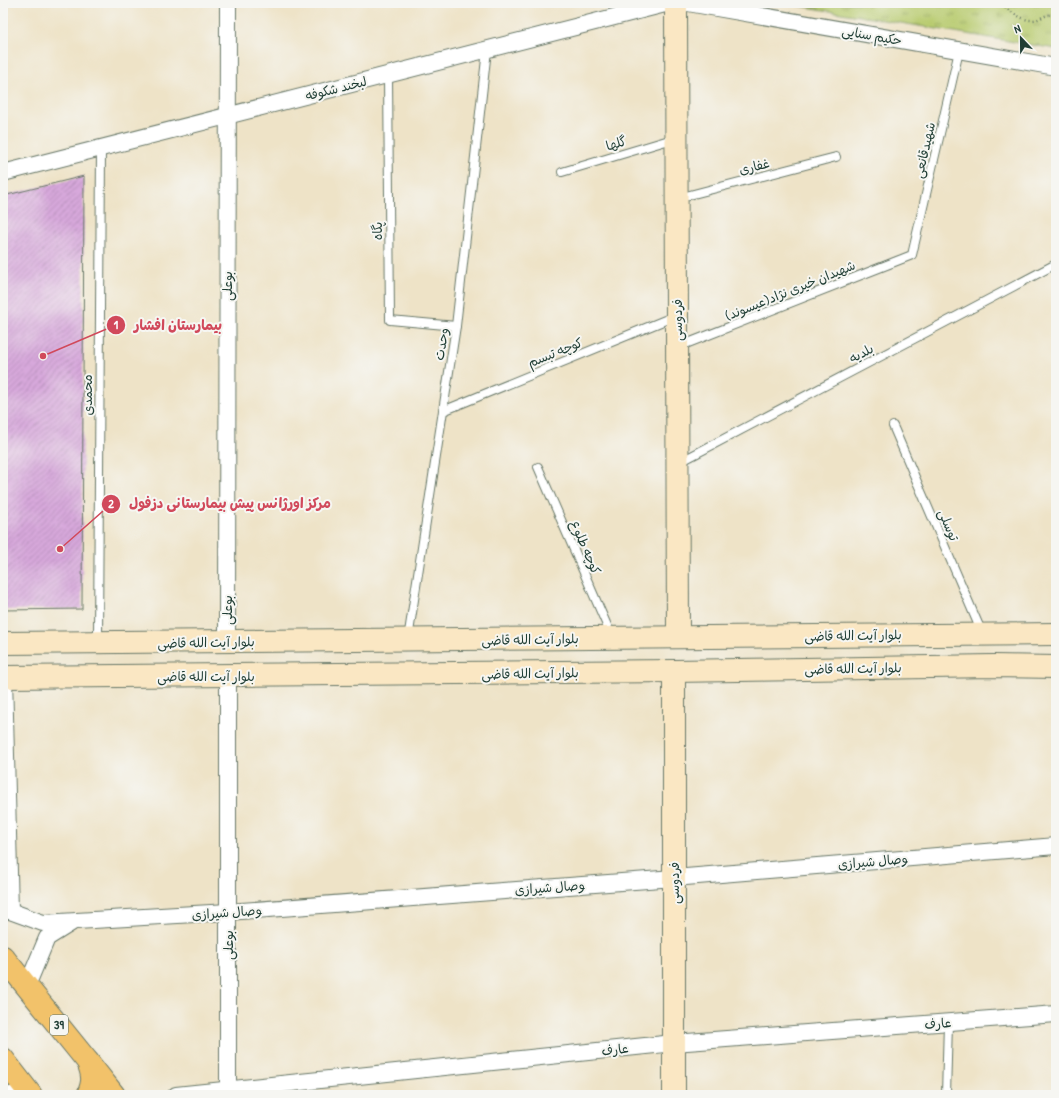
<svg xmlns="http://www.w3.org/2000/svg" width="1059" height="1098" font-family="'Patrick Hand','Playpen Sans Arabic',sans-serif">
  <style>
    .grass { fill: url(#grass-tufts); stroke: #6c8451 }
    .building { fill: url(#building-hatch) }
    .lines { fill: none; stroke-linecap: round; stroke-linejoin: round }
    .lane-casing { stroke: #677767; stroke-width: 10 }
    .street-casing { stroke: #677767; stroke-width: 18 }
    .secondary-casing { stroke: #677767; stroke-width: 24 }
    .primary-casing { stroke: #677767; stroke-width: 24 }
    .path { stroke: #677767; stroke-width: 2.5; stroke-dasharray: 1 3; stroke-linecap: butt }
    .lane { stroke: #fff; stroke-width: 8 }
    .street { stroke: #fff; stroke-width: 16 }
    .secondary { stroke: #fae7c3; stroke-width: 22 }
    .primary { stroke: #f2c26a; stroke-width: 22 }
    .labels { text-anchor: middle; stroke-width: 4; stroke-linejoin: round; paint-order: stroke }
    .shield { fill: #f6f6f2; stroke: #60746d; stroke-width: 1 }
    .shield-label { font-size: 12px; font-weight: bold; fill: #1f3d34 }
    .street-label { font-size: 13px; fill: #1f3d34; stroke: #f6f6f2 }
    .leader { fill: none; stroke: #d1495b; stroke-width: 1.5 }
    .callout-dot { fill: #d1495b; stroke: #f6f6f2; stroke-width: 1.5 }
    .mark-label { font-size: 12px; text-anchor: middle; font-weight: bold; fill: #fff }
    .callout-label { font-size: 14px; text-anchor: middle; font-weight: bold; fill: #d1495b; stroke: #f6f6f2; stroke-width: 4; stroke-linejoin: round; paint-order: stroke }
  </style>
  <defs>
    <pattern id="grass-tufts" width="24" height="20" patternUnits="userSpaceOnUse"><rect width="24" height="20" fill="#b8cb6e"/><path d="M3 7l-1-3M5 7V3M7 7l1-3M15 17l-1-3M17 17v-4M19 17l1-3" fill="none" stroke="#95a65b"/></pattern>
    <pattern id="building-hatch" width="6" height="6" patternUnits="userSpaceOnUse"><rect width="6" height="6" fill="#d7a8db"/><path d="M-1 1l2-2M0 6l6-6M5 7l2-2" fill="none" stroke="#ae8ab2"/></pattern>
  </defs>
  <rect width="100%" height="100%" fill="#f6f6f2"/>
  <filter id="ink" filterUnits="userSpaceOnUse"><feTurbulence type="fractalNoise" baseFrequency=".025" numOctaves="2"/><feDisplacementMap in="SourceGraphic" scale="8" xChannelSelector="R" yChannelSelector="G"/><feConvolveMatrix kernelMatrix="1 2 1 2 8 2 1 2 1" color-interpolation-filters="sRGB"/></filter>
  <filter id="wash" filterUnits="userSpaceOnUse"><feTurbulence type="fractalNoise" baseFrequency=".012" numOctaves="4" result="noise"/><feDisplacementMap in="SourceGraphic" scale="16" xChannelSelector="R" yChannelSelector="G"/><feGaussianBlur stdDeviation="0.9" result="paint"/><feColorMatrix in="noise" values="0 0 0 0 0 0 0 0 0 0 0 0 0 0 0 0 0 1.4 0 .05"/><feComposite in="paint" operator="in"/></filter>
  <g filter="url(#wash)">
    <rect width="100%" height="100%" fill="#eee3c7"/>
    <polygon class="grass" points="782,3 1056,3 1056,49"/>
    <g id="blocks">
      <polygon class="building" points="84,176 82,609 3,610 3,196"/>
    </g>
  </g>
  <g filter="url(#ink)">
    <use href="#blocks" fill-opacity="0" stroke="#677767" stroke-width="1"/>
    <g class="lines">
      <defs>
        <g id="lane">
          <polyline points="388,75 390,320 456,326"/>
          <polyline points="562,172 676,138"/>
          <polyline points="678,198 836,157"/>
          <polyline points="678,347 912,255 959,51"/>
          <polyline points="443,411 675,316"/>
          <polyline points="893,426 982,633"/>
          <polyline points="680,462 1056,264"/>
          <polyline points="538,467 612,637"/>
          <polyline points="408,639 456,326 487,50"/>
          <polyline points="98,641 101,148"/>
          <polyline points="946,1095 948,1023"/>
        </g>
        <g id="street">
          <polyline points="688,3 1056,67"/>
          <polyline points="3,173 669,3"/>
          <polyline points="227,641 228,3"/>
          <polyline points="4,677 10,911"/>
          <polyline points="3,905 10,911 43,923 228,912 674,878 1056,846"/>
          <polyline points="27,986 47,938 71,923"/>
          <polyline points="11,1095 29,1092"/>
          <polyline points="176,1095 674,1043 1056,1014"/>
          <polyline points="228,1095 228,675"/>
        </g>
        <g id="secondary">
          <polyline points="676,3 678,637"/>
          <polyline points="3,643 1056,634"/>
          <polyline points="3,677 674,671 993,666 1056,667"/>
          <polyline points="674,1095 674,671"/>
        </g>
        <g id="primary">
          <polyline points="3,957 88,1062 114,1095"/>
          <polyline points="3,1059 31,1095"/>
          <path d="M88,1095C94,1082 93,1075 88,1062"/>
        </g>
      </defs>
      <use href="#lane" class="lane-casing"/>
      <use href="#street" class="street-casing"/>
      <use href="#secondary" class="secondary-casing"/>
      <use href="#primary" class="primary-casing"/>
      <path class="path" d="M998,3C1006,8 1022,21 1032,20C1041,20 1045,13 1056,15"/>
      <use href="#lane" class="lane"/>
      <use href="#street" class="street"/>
      <use href="#secondary" class="secondary"/>
      <use href="#primary" class="primary"/>
    </g>
  </g>
  <g class="labels">
    <rect class="shield" x="50" y="1015" width="18" height="20" rx="3"/>
    <g class="shield-label">
      <text x="59" y="1029">39</text>
    </g>
    <g class="street-label">
      <text transform="translate(872 35) rotate(10)" y="5">حکیم سنایی</text>
      <text transform="translate(336 88) rotate(-14)" y="5">لبخند شکوفه</text>
      <text transform="translate(616 143) rotate(-17)" y="5">گلها</text>
      <text transform="translate(924 150) rotate(-77)" y="5">شهیدقانعی</text>
      <text transform="translate(754 166) rotate(-14)" y="5">غفاری</text>
      <text transform="translate(377 231) rotate(-90)" y="5">پگاه</text>
      <text transform="translate(227 286) rotate(-90)" y="5">بوعلی</text>
      <text transform="translate(790 290) rotate(-22)" y="5">شهیدان خیری نژاد(عیسوند)</text>
      <text transform="translate(677 320) rotate(-90)" y="5">فردوسی</text>
      <text transform="translate(441 344) rotate(-81)" y="5">وحدت</text>
      <text transform="translate(555 352) rotate(-22)" y="5">کوچه تبسم</text>
      <text transform="translate(861 353) rotate(-28)" y="5">بلدیه</text>
      <text transform="translate(87 395) rotate(-90)" y="5">محمدی</text>
      <text transform="translate(949 525) rotate(67)" y="5">توسلی</text>
      <text transform="translate(586 547) rotate(67)" y="5">کوچه طلوع</text>
      <text transform="translate(227 610) rotate(-90)" y="5">بوعلی</text>
      <text transform="translate(853 635) rotate(-1)" y="5">بلوار آیت‌ الله قاضی</text>
      <text transform="translate(530 639) rotate(-1)" y="5">بلوار آیت‌ الله قاضی</text>
      <text transform="translate(206 642) rotate(-1)" y="5">بلوار آیت‌ الله قاضی</text>
      <text transform="translate(853 668) rotate(-1)" y="5">بلوار آیت ‌الله قاضی</text>
      <text transform="translate(530 673) rotate(-1)" y="5">بلوار آیت ‌الله قاضی</text>
      <text x="206" y="681">بلوار آیت ‌الله قاضی</text>
      <text transform="translate(873 861) rotate(-5)" y="5">وصال شیرازی</text>
      <text transform="translate(674 883) rotate(-90)" y="5">فردوسی</text>
      <text transform="translate(550 887) rotate(-4)" y="5">وصال شیرازی</text>
      <text transform="translate(227 912) rotate(-4)" y="5">وصال شیرازی</text>
      <text transform="translate(228 945) rotate(-90)" y="5">بوعلی</text>
      <text transform="translate(938 1023) rotate(-4)" y="5">عارف</text>
      <text transform="translate(615 1049) rotate(-6)" y="5">عارف</text>
    </g>
  </g>
  <path class="leader" d="M43 356L116 325M60 549L111 504"/>
  <g class="callout-dot">
    <circle cx="43" cy="356" r="4"/>
    <circle cx="60" cy="549" r="4"/>
    <circle cx="116" cy="325" r="10"/>
    <circle cx="111" cy="504" r="10"/>
  </g>
  <g class="mark-label">
    <text x="116" y="329">1</text>
    <text x="111" y="508">2</text>
  </g>
  <g class="callout-label">
    <text x="178" y="330">بیمارستان افشار</text>
    <text x="230" y="508">مرکز اورژانس پیش بیمارستانی دزفول</text>
  </g>
  <rect width="1059" height="1098" fill="none" stroke="#f6f6f2" stroke-width="16"/>
  <g transform="translate(1021 38) rotate(338)" stroke="#f6f6f2" stroke-width="3" paint-order="stroke">
  <path d="M0-3L7 15L0 10L-7 15Z" fill="#1f3d34"/>
  <text y="-6" font-size="11" font-weight="bold" text-anchor="middle" fill="#1f3d34">N</text>
  </g>
</svg>
